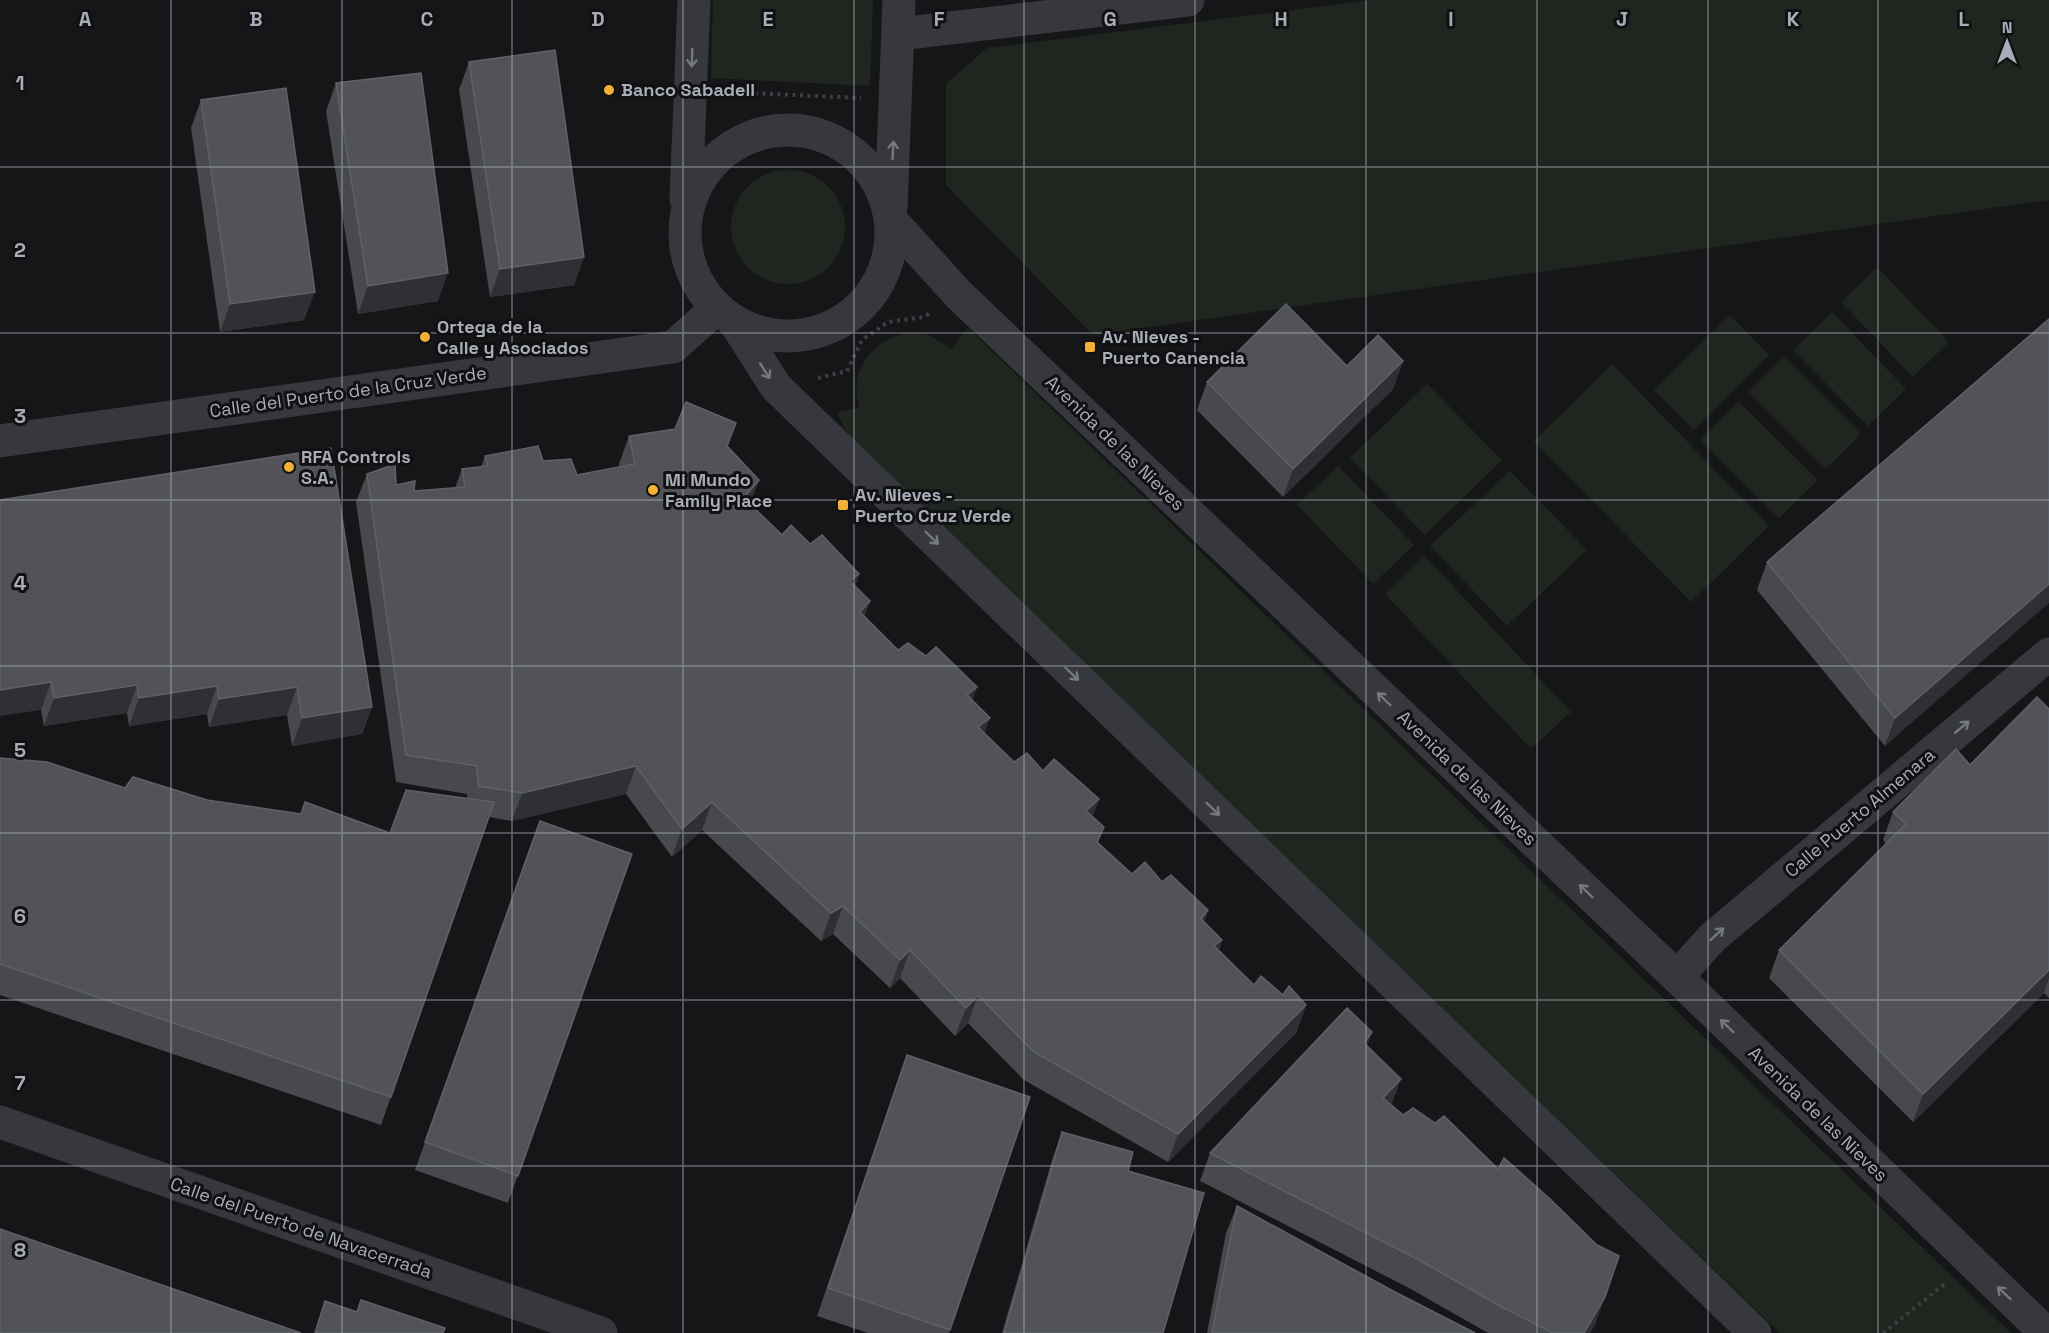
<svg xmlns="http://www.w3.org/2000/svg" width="2049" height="1333" font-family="'Space Grotesk',sans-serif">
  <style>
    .green { fill: #1e261f }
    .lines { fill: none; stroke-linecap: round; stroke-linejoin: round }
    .path { stroke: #3d3f44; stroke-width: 4; stroke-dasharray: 3 4.5; stroke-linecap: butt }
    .minor { stroke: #37383d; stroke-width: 33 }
    .wall { fill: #47494d }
    .shaded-wall { fill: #2f3033 }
    .building { fill: #525359; stroke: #5f6168; stroke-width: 1.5 }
    .oneway { stroke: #757881 }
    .grid { fill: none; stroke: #a8adb8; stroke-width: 1.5; stroke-opacity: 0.55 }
    .poi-dot { fill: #f2b134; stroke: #111113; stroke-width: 2 }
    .labels { text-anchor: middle; stroke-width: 6; stroke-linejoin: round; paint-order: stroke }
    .poi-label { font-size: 18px; font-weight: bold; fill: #a8adb8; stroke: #111113; text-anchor: start }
    .street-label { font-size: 18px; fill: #a8adb8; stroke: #111113 }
    .grid-label { font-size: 20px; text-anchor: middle; font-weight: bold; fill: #a8adb8; stroke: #111113; stroke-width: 6; stroke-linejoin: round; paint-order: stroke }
  </style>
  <rect width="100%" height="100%" fill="#161618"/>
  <g class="green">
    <polygon points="713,0 873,0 870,86 711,78"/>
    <polygon points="1373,0 2049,0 2049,200 1093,335 946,185 946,84 987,48"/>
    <circle cx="788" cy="227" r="57"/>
    <polygon points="1877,267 1949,342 1913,377 1841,302"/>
    <polygon points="1832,312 1906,389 1868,426 1793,350"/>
    <polygon points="1730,315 1769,355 1694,430 1654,390"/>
    <path d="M968,328L2011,1333H1780L856,443L844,428L837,412L859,408C857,398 855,387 858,376C866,347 897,327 927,335C936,338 944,344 951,349Z"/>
    <polygon points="1784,357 1861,434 1826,469 1749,392"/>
    <polygon points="1612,364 1769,526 1691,602 1534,441"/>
    <polygon points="1427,384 1502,460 1425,535 1350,458"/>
    <polygon points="1738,401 1818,480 1779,518 1700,440"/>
    <polygon points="1338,466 1414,545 1373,584 1297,505"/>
    <polygon points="1510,471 1587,550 1507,626 1430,546"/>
    <polygon points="1424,555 1571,712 1531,749 1385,594"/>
  </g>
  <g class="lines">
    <g class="path">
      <polyline points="725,92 861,98"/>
      <polyline points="818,378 847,371 862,340 888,322 924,317 930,313"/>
      <polyline points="1883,1333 1946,1283"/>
    </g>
    <g class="minor">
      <polyline points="899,34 1188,0"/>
      <circle cx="788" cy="233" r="103"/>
      <polyline points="686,199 694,0"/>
      <polyline points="891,207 899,0"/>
      <polyline points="891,220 959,295 1677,977 2046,1333"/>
      <polyline points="734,321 776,387 1755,1333"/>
      <polyline points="0,441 673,347 717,308"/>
      <polyline points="1677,977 1712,938 2049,654"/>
      <polyline points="0,1122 601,1333"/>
    </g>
  </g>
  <g class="wall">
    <polygon points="469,62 584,257 574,285 490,297 459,90"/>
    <polygon points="336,83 438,301 358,314 326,111"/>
    <polygon points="201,100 304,320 220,332 191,128"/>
    <polygon points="2049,319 1885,746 1757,590 1767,562"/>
    <polygon points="1403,361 1393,389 1283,497 1197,410 1207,382"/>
    <polygon points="629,436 727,446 750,504 782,535 810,544 859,574 855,586 870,601 864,616 898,650 926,656 977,687 972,700 984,733 1014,762 1043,771 1099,799 1092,817 1104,827 1098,843 1132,874 1162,882 1208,910 1204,922 1222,940 1219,950 1254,985 1283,995 1306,1005 1296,1033 1168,1162 1024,1080 968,1023 955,1036 900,978 890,988 833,934 821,941 702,830 672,857 626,794 512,821 489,817 381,1125 0,995 0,758 125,788 207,800 390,833 467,798 467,794 396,782 356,502 367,474 414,491 455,488 462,469 481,467 485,456 543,461 577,475 619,467 619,464"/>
    <polygon points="0,500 372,707 362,734 292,746 287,715 209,727 207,714 129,726 127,713 44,726"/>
    <polygon points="2049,709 2049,998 2044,993 1913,1122 1769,978 1779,950 1886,844 1883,840 1893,812 1970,765"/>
    <polygon points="540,821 632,854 508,1203 415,1170"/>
    <polygon points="1372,1032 1367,1045 1392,1105 1595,1325 1590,1333 1488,1333 1409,1288 1200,1181 1210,1153"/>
    <polygon points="907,1055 1030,1097 949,1333 868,1333 817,1316"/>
    <polygon points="1062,1132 1128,1171 1163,1333 1002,1333 1052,1160"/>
    <polygon points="1237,1206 1395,1292 1475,1333 1207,1333 1226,1233"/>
  </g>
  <g class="shaded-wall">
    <polygon points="584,257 574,285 490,297 500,269"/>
    <polygon points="448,273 438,301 358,314 368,286"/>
    <polygon points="315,292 304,320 220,332 230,304"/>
    <polygon points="1403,361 1393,389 1283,497 1293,469"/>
    <polygon points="759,480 749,508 744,498"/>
    <polygon points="859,574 849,602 850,581"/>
    <polygon points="2049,584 2049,603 1885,746 1895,718"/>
    <polygon points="870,601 860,629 860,612"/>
    <polygon points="51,682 41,710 0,716 0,690"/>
    <polygon points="137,685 127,713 44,726 54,698"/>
    <polygon points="217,686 207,714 129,726 139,698"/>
    <polygon points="297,687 287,715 209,727 219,699"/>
    <polygon points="977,687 967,715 967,695"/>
    <polygon points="372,707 362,734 292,746 302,718"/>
    <polygon points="990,718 980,746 978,727"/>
    <polygon points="636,766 626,794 512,821 522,793"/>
    <polygon points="1099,799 1088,827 1086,811"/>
    <polygon points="712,802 702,830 672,857 682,829"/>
    <polygon points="843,906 833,934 821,941 831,913"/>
    <polygon points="1208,910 1198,938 1201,919"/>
    <polygon points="1222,940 1212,968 1214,946"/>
    <polygon points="910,950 900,978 890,988 900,960"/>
    <polygon points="2049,970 2049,978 2044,993 1913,1122 1923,1094"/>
    <polygon points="978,995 968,1023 955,1036 966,1008"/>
    <polygon points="1306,1005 1296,1033 1168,1162 1178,1134"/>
    <polygon points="1372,1032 1362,1060 1364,1043"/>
    <polygon points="1401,1079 1391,1107 1383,1098"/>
    <polygon points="1605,1297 1595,1325 1590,1333 1584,1333"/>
  </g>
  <g class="building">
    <polygon points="555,50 584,257 500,269 469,62"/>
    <polygon points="421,73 448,273 368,286 336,83"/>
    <polygon points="286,88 315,292 230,304 201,100"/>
    <polygon points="1286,304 1347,366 1378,335 1403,361 1293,469 1207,382"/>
    <polygon points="2049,319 2049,584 1895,718 1767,562"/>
    <polygon points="686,402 736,423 727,446 759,480 744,498 782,535 791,525 810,544 822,535 859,574 850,581 870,601 860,612 898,650 908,643 926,656 936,647 977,687 967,695 990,718 978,727 1014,762 1027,753 1043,771 1054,759 1099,799 1086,811 1104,827 1097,842 1132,874 1145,862 1162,882 1171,875 1208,910 1201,919 1222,940 1214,946 1254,985 1261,976 1283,995 1289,986 1306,1005 1178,1134 1034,1052 978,995 966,1008 910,950 900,960 843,906 831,913 712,802 682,829 636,766 522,793 478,786 477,766 406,755 367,474 395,464 396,485 415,481 414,491 465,487 462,469 488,466 485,456 538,446 543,461 571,459 577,475 635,464 629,436 675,429"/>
    <polygon points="331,448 372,707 302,718 297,687 219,699 217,686 139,698 137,685 54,698 51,682 0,690 0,500"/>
    <polygon points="2037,697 2049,709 2049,970 1923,1094 1779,950 1906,824 1893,812 1956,749 1970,765"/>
    <polygon points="0,758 47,762 125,788 133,777 207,800 301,814 305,802 390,833 406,790 494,802 391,1097 0,964"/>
    <polygon points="540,821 632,854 518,1176 425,1142"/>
    <polygon points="1347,1008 1372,1032 1364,1043 1401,1079 1383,1098 1403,1115 1413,1108 1435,1123 1444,1116 1498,1169 1504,1158 1549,1198 1597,1245 1619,1256 1605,1297 1584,1333 1553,1333 1500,1306 1419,1260 1210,1153"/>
    <polygon points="907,1055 1030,1097 950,1330 828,1288"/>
    <polygon points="1062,1132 1133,1152 1128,1171 1204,1193 1163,1333 1004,1333"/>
    <polygon points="1237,1206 1395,1292 1475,1333 1212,1333"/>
    <polygon points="0,1229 301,1333 0,1333"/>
    <polygon points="361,1300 445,1328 443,1333 315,1333 325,1301 357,1312"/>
  </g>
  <defs><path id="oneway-shaft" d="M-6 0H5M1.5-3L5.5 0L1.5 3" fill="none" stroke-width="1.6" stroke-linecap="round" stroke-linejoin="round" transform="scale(1.5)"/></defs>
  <g class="oneway">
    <use href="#oneway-shaft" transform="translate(692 58) rotate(92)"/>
    <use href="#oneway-shaft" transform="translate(893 150) rotate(-87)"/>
    <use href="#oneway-shaft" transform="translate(765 371) rotate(58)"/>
    <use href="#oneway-shaft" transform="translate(932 538) rotate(44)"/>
    <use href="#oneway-shaft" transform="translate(1072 674) rotate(44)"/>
    <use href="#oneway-shaft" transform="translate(1384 699) rotate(-136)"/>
    <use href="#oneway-shaft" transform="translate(1962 727) rotate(-40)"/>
    <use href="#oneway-shaft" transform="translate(1213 809) rotate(44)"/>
    <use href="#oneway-shaft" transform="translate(1586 891) rotate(-136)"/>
    <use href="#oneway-shaft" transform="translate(1717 934) rotate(-42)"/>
    <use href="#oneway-shaft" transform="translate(1727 1026) rotate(-136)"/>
    <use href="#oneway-shaft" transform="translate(2004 1293) rotate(-137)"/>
  </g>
  <path class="grid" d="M171,0V1333M342,0V1333M512,0V1333M683,0V1333M854,0V1333M1024,0V1333M1195,0V1333M1366,0V1333M1537,0V1333M1708,0V1333M1878,0V1333M0,167H2049M0,333H2049M0,500H2049M0,666H2049M0,833H2049M0,1000H2049M0,1166H2049"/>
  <g class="poi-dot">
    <circle cx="609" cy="90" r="6"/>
    <circle cx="425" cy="337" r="6"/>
    <rect x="1084" y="341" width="12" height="12" rx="3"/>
    <circle cx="289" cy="467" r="6"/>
    <circle cx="653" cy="490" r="6"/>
    <rect x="837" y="499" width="12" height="12" rx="3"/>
  </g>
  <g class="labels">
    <g class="poi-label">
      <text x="621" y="96">Banco Sabadell</text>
      <text x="437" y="333">Ortega de la<tspan x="437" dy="21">Calle y Asociados</tspan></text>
      <text x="1102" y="343">Av. Nieves -<tspan x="1102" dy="21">Puerto Canencia</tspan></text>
      <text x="301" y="463">RFA Controls<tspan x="301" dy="21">S.A.</tspan></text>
      <text x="665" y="486">Mi Mundo<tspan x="665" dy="21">Family Place</tspan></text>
      <text x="855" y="501">Av. Nieves -<tspan x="855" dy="21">Puerto Cruz Verde</tspan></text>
    </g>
    <g class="street-label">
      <text transform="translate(348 392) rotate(-8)" y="6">Calle del Puerto de la Cruz Verde</text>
      <text transform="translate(1115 443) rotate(44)" y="6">Avenida de las Nieves</text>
      <text transform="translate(1467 778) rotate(44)" y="6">Avenida de las Nieves</text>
      <text transform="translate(1860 813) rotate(-40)" y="6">Calle Puerto Almenara</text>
      <text transform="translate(1818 1114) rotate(44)" y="6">Avenida de las Nieves</text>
      <text transform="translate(301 1228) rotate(19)" y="6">Calle del Puerto de Navacerrada</text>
    </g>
  </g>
  <g class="grid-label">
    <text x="85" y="26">A</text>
    <text x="256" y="26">B</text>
    <text x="427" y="26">C</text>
    <text x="598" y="26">D</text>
    <text x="768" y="26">E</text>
    <text x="939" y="26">F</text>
    <text x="1110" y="26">G</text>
    <text x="1281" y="26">H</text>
    <text x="1451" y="26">I</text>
    <text x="1622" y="26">J</text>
    <text x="1793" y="26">K</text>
    <text x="1964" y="26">L</text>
    <text x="20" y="90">1</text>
    <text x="20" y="257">2</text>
    <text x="20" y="423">3</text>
    <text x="20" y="590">4</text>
    <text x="20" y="757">5</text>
    <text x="20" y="923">6</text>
    <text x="20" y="1090">7</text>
    <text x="20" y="1257">8</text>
  </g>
  <g transform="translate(2007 42)" stroke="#111113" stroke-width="4.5" paint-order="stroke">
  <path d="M0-4.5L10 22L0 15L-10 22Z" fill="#a8adb8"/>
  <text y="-9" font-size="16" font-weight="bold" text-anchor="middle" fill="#a8adb8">N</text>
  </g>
</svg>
